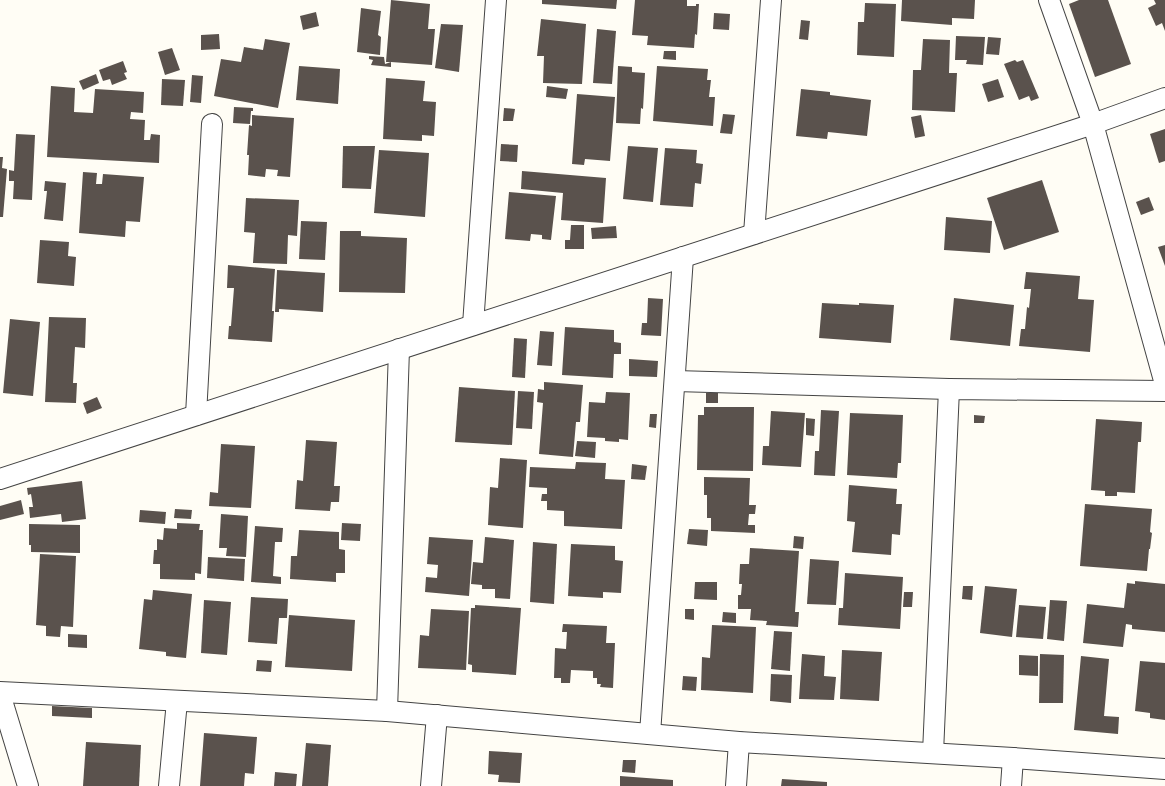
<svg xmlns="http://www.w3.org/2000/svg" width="1165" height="786" font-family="Lora,serif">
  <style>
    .building { fill: #5a524d }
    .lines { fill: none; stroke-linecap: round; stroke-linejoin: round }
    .minor-casing { stroke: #444; stroke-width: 22 }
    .minor { stroke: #fff; stroke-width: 20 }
  </style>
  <rect width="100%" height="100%" fill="#fffdf5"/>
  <g class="building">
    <polygon points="391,0 430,4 428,29 435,29 432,65 391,62 391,67 371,65 373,60 369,59 369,56 384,57 385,64 391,62 386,62"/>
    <polygon points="542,0 617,0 616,9 542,4"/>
    <polygon points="635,0 687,0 687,6 696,6 696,4 699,4 697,35 695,34 694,48 647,45 648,36 632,35"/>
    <polygon points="902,0 975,0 974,19 952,18 952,25 901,21"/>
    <polygon points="1079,0 1108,0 1131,64 1095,77 1069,4"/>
    <polygon points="1154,0 1165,0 1165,31 1162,23 1156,26 1148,8 1156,4"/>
    <polygon points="865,3 896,4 894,57 857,55 858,22 864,22"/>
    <polygon points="361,8 381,11 378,35 381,37 380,55 357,52"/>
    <polygon points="316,12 319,26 303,30 300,16"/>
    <polygon points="714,13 730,14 729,30 713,29"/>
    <polygon points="541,19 586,24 582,84 543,83 544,56 537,56"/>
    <polygon points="801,20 810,21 808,40 799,39"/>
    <polygon points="441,24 463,25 459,72 435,68"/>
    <polygon points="597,29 616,31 612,84 593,83"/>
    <polygon points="219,34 220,49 201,50 201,35"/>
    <polygon points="956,36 985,37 983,65 966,64 967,60 955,60"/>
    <polygon points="988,37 1001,38 999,55 986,54"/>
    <polygon points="265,39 290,43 278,108 214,96 221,59 241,62 244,47 263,50"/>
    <polygon points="923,39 950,40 949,73 957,73 955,112 912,110 913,70 921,70"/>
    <polygon points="172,48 180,70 165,75 158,52"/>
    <polygon points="664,51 676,51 676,60 663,59"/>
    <polygon points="1015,60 1017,62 1023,60 1039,98 1031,101 1029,96 1019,100 1004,64"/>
    <polygon points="123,61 127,72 124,73 127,79 112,85 110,79 103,81 99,70"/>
    <polygon points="299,66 340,69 338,104 296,100"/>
    <polygon points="618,66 632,67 632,72 645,73 643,109 641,108 640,124 616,123"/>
    <polygon points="657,66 708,69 707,80 711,80 709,97 715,97 713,126 653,121"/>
    <polygon points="96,74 99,83 83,90 79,81"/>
    <polygon points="192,75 203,76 201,103 190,102"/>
    <polygon points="386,78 425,81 423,101 436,102 434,136 422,135 422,141 383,139"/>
    <polygon points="162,79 185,80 183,106 161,105"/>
    <polygon points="998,79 1004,97 988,102 982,84"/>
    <polygon points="51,86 75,88 74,112 93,113 95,89 144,92 143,113 131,112 130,119 145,120 144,140 150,140 151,134 160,135 159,163 47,157"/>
    <polygon points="547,86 568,89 566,99 546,97"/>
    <polygon points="801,89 830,92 830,95 871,100 867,136 828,132 827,139 796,136"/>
    <polygon points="577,94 615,97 610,161 585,159 584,165 572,164"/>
    <polygon points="234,107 253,108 253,111 251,111 250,124 233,123"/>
    <polygon points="504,108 515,109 513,121 503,121"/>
    <polygon points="723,114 735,115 732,134 720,133"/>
    <polygon points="252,115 294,118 290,177 277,176 278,170 266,169 265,177 248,175 249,155 247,155 249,125 252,126"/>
    <polygon points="921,115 925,136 915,138 911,117"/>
    <polygon points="1165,129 1165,161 1159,163 1150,134"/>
    <polygon points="16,134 35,135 32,200 13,199 14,181 9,181 9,170 14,171"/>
    <polygon points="501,144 518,145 517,162 500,161"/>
    <polygon points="343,146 375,146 371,189 342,188"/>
    <polygon points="628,146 658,148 653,202 623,199"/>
    <polygon points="665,148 697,150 696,163 703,164 701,184 695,183 693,207 660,205"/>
    <polygon points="379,150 429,153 425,217 374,213"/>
    <polygon points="0,157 3,157 2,168 7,169 3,217 0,217"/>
    <polygon points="522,171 606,178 603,223 561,220 563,193 521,189"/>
    <polygon points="83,172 97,173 96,184 102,184 103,174 144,177 140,222 126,221 125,237 79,233"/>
    <polygon points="1042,180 1059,232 1004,250 987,198"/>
    <polygon points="45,181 66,183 63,221 44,219 47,191 44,191"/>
    <polygon points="509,192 556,196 551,240 542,239 542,235 531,234 530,241 505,239"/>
    <polygon points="1149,197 1154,210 1141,215 1136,202"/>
    <polygon points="246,198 299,200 297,236 288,235 287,264 253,263 255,233 244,232"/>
    <polygon points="946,217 992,221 990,253 944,250"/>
    <polygon points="301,221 327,222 325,260 299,259"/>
    <polygon points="571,225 584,225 584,249 565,249 565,240 570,240"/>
    <polygon points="616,226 617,238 592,239 591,228"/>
    <polygon points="340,231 361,231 361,236 407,238 405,293 339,292"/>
    <polygon points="40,240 69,242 68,256 76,257 74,286 37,283"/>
    <polygon points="1165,245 1165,266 1158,247"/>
    <polygon points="228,265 275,269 272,311 274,311 272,342 228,339 229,326 231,326 234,288 227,288"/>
    <polygon points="277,270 325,273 323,312 279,309 279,312 275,312"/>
    <polygon points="1026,272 1080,276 1078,299 1094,300 1090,352 1019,346 1021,329 1025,329 1027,307 1029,308 1031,289 1024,289"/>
    <polygon points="648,298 663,299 661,336 641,335 642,323 647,323"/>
    <polygon points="954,298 1014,305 1010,346 950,340"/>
    <polygon points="822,303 859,305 859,303 894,305 891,343 819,338"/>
    <polygon points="49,317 86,318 85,348 75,347 73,383 77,383 76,403 45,402"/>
    <polygon points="10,319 40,322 33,396 3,393"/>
    <polygon points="565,327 614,330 614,342 621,343 621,354 614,354 613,378 562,375"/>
    <polygon points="540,331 554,332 552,366 537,365"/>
    <polygon points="514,338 527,339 525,378 512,377"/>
    <polygon points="629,359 658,361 657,377 629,376"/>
    <polygon points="544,382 583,385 580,422 576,422 573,457 539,454 543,403 537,402 538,389 544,390"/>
    <polygon points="459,387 515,391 512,445 455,442"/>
    <polygon points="518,391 534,392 532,429 516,428"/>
    <polygon points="606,392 630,393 628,440 619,439 619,442 605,441 605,438 587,437 589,402 605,403"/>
    <rect x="706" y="393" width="12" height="10"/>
    <polygon points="97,397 102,408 87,414 83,403"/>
    <polygon points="704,407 754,407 753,471 697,470 698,415 704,415"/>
    <polygon points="821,410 839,411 835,476 814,475 815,451 819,451"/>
    <polygon points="771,411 805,413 801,467 762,465 763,446 769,446"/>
    <polygon points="850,413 903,415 901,463 898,463 897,478 847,475"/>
    <polygon points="650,414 657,414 656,428 649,427"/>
    <polygon points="974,415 985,416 984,423 974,423"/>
    <polygon points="806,418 815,419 814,436 806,435"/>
    <polygon points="1096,419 1142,422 1141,442 1138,442 1135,493 1117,492 1117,496 1105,496 1105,491 1091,490"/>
    <polygon points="306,440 337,442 334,486 340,486 339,502 331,502 330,511 295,509 297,480 303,481"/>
    <polygon points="577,441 596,442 595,458 575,456"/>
    <polygon points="221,444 255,446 251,508 209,506 210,492 218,493"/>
    <polygon points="500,458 527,460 523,528 488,525 490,487 498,488"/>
    <polygon points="576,462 606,463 605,479 625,480 622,529 564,526 564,511 547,510 547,501 541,501 542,494 547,494 547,488 529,487 530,467 575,469"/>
    <polygon points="632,464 647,466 645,480 631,479"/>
    <polygon points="704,477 750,478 749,505 756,505 755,514 749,514 748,525 755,525 755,533 711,531 711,518 707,518 707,495 704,495"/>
    <polygon points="82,481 86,519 62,522 61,514 30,518 29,507 33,507 31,494 28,495 27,488"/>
    <polygon points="849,485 897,489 896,504 902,504 900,535 892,534 891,555 852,552 855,522 847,521"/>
    <polygon points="21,500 24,514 0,520 0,506"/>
    <polygon points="1085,504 1152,509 1150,532 1152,533 1150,549 1149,549 1147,571 1080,566"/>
    <polygon points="175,509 192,510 191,519 174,518"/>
    <polygon points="140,510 166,512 165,524 139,522"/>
    <polygon points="221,514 248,516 246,557 226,556 227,548 219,548"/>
    <polygon points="177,523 200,524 199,530 203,530 201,574 195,573 195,580 160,579 160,564 153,564 154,550 157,550 157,539 163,540 164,528 177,529"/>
    <polygon points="342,523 361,524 360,541 341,540"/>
    <polygon points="29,524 80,525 80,553 31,552 31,545 29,545"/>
    <polygon points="255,526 283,528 282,542 275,542 273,576 281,577 281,584 251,582"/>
    <polygon points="689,529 708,530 707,546 687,544"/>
    <polygon points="299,530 339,532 339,549 345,550 345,573 336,573 336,582 290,579 291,556 297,556"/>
    <polygon points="794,536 804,537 803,549 793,548"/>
    <polygon points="429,537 473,540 469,596 425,592 426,577 437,578 438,565 427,564"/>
    <polygon points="485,537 514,540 510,599 495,598 495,589 482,589 482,585 471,584 473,562 483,563"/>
    <polygon points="533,542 557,544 554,604 530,602"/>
    <polygon points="571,544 615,546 615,560 623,561 621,593 603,592 603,598 568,596"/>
    <polygon points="750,548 799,551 795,612 799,612 798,627 766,625 767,621 750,620 751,609 738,609 738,595 741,595 742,584 739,584 740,564 749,564"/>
    <polygon points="40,554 76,556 73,627 61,626 60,637 46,636 46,626 36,625"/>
    <polygon points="208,557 245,559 244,581 207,578"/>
    <polygon points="810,559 839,561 836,605 807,604"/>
    <polygon points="845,573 903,577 900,629 838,625 839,608 843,608"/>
    <polygon points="1135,581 1165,584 1165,632 1132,629 1132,625 1126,624 1123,647 1083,643 1087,604 1124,608 1127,583 1135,584"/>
    <polygon points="695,582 717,582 717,600 694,599"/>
    <polygon points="963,586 973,586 972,600 962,599"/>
    <polygon points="985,586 1017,589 1012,637 980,633"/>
    <polygon points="153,590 192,594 186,658 166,656 166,652 139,649 144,599 152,600"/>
    <polygon points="904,592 913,592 912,607 903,607"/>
    <polygon points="251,597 288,599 287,618 279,618 277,644 248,642"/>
    <polygon points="204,600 231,602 227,655 201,653"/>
    <polygon points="1050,600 1067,601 1064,641 1047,639"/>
    <polygon points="475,605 521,608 516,675 472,672 472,665 468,664 471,608 475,608"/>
    <polygon points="1019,605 1046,607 1043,639 1016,637"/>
    <polygon points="431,609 469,611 466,670 418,668 420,635 429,636"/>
    <polygon points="685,609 694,609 694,620 685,619"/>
    <polygon points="723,612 736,613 736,623 722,622"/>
    <polygon points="289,615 355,620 352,671 285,667"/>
    <polygon points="563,624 607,626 606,643 615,643 613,688 600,687 601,684 597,684 597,678 593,678 593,671 571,670 570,683 561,683 561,678 554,678 555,648 566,649 567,632 562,632"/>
    <polygon points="712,625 756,627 753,693 701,690 702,657 710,658"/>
    <polygon points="774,631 792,632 790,671 771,669"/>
    <polygon points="68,634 87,635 87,648 68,647"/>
    <polygon points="842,650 882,652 879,701 840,699"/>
    <polygon points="802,654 825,656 824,676 836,677 834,700 799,699"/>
    <polygon points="1040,654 1064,655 1063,703 1039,703"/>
    <polygon points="1019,655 1038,656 1038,676 1019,675"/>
    <polygon points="1081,656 1109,659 1104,716 1119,717 1118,734 1074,730"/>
    <polygon points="257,660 272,661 271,672 256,671"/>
    <polygon points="1140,661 1165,663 1165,720 1150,718 1150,713 1135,711"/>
    <polygon points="771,674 792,675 791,703 770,701"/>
    <polygon points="683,676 697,677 696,691 682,690"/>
    <polygon points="52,706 92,708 92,718 52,716"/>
    <polygon points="204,733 257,737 254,774 245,773 244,786 200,786"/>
    <polygon points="86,742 141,745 139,786 83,786"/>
    <polygon points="306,743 331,745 328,786 302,786"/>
    <polygon points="489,751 522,753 520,783 498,782 499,775 488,774"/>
    <polygon points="623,760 636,760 635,773 622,772"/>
    <polygon points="275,772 297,774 296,786 274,786"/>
    <polygon points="620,776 673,780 673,786 620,786"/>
    <polygon points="782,779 827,782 827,786 781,786"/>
  </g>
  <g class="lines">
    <defs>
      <g id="minor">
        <polyline points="1049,0 1093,124 1165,384"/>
        <polyline points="754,234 771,0"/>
        <polyline points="473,325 496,0"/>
        <polyline points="675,381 949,389"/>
        <polyline points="196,415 212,124"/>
        <polyline points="0,479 1093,124 1165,98"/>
        <polyline points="0,692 387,711 739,742 1013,758 1165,769"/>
        <polyline points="0,694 28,786"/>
        <polyline points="387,711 399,349"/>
        <polyline points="650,734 683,257"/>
        <polyline points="933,753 949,389 1165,391"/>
        <polyline points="169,786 177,701"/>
        <polyline points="431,786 437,715"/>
        <polyline points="736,786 739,742"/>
        <polyline points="1011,786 1013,758"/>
      </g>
    </defs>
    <use href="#minor" class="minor-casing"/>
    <use href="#minor" class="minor"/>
  </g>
</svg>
